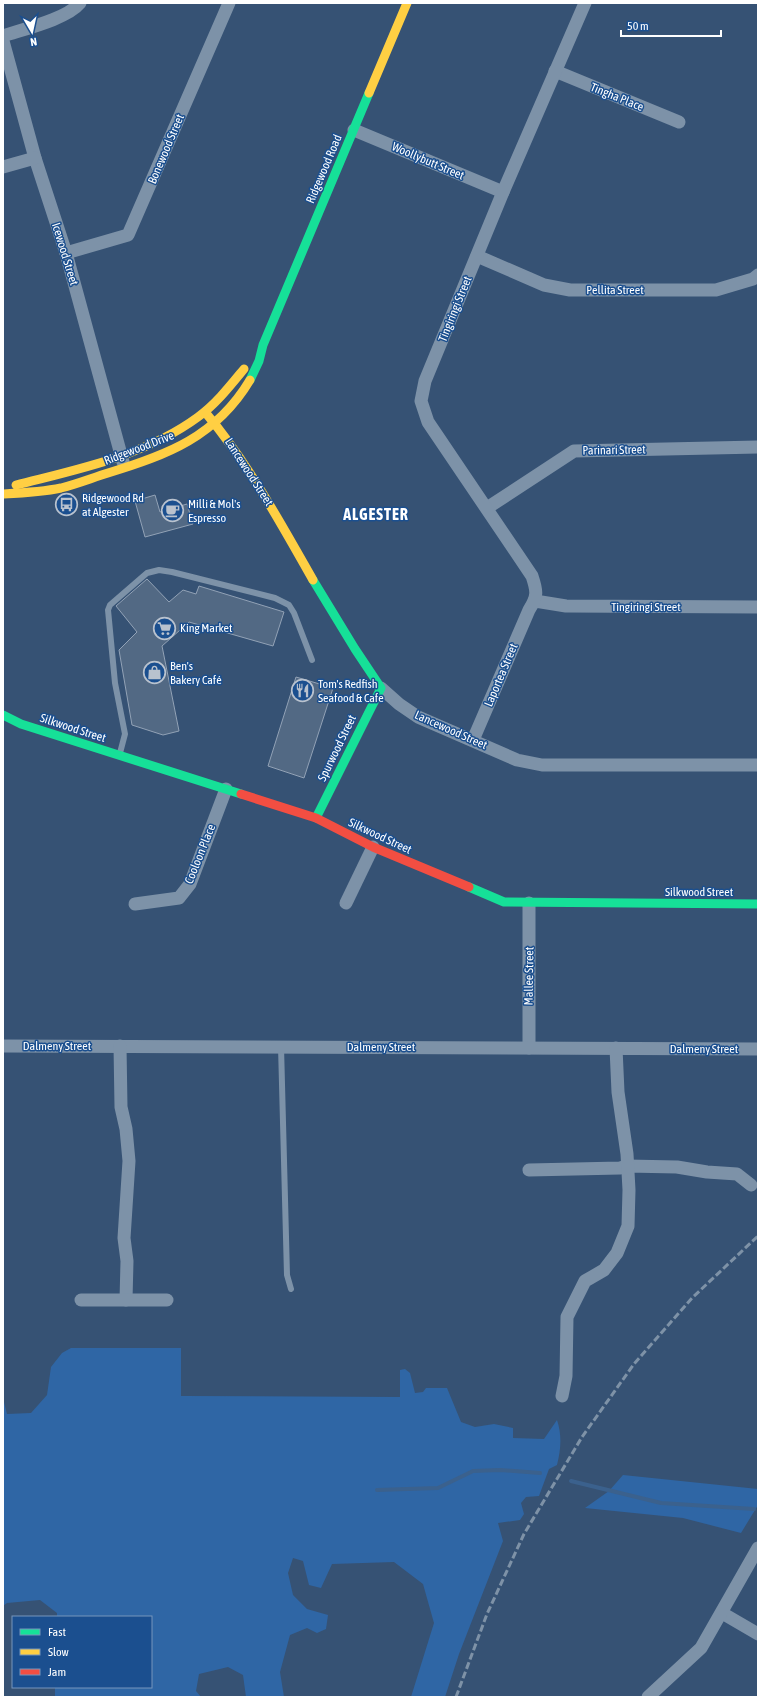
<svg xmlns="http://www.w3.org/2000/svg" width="761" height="1700" font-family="'Asap Condensed',sans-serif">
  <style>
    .green { fill: #2f66a5 }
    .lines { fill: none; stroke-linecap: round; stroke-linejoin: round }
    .stream { stroke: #3b618d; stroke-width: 4 }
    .building { fill: #526984; stroke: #92a2b6 }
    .lane { stroke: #7d92a8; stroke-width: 6 }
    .street { stroke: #7d92a8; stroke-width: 13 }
    .fast { stroke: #16e098; stroke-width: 9 }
    .slow { stroke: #ffcf43; stroke-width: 9 }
    .jam { stroke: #f24e42; stroke-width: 9 }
    .rail { stroke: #7e92a7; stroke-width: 3; stroke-dasharray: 7 3; stroke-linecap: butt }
    .labels { text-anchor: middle; stroke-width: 3; stroke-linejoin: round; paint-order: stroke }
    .street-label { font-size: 12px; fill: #fff; stroke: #1b4f8f }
    .poi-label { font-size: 12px; fill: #fff; stroke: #1b4f8f; text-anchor: start }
    .district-label { font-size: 16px; font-weight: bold; letter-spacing: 1px; fill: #fff; stroke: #1b4f8f }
  </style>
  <rect width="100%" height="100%" fill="#365274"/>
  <g class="green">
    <path d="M71,1348H181V1396L400,1397V1370L405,1369L410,1373L415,1393L423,1392L426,1388H447L461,1422L475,1427L494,1424L513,1428V1438L544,1439L557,1420C562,1435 561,1449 557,1465L549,1469L539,1496L526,1497L521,1503L524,1514L520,1520L498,1523L503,1541L459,1654L445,1697H411L434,1623L423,1584L394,1562L332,1564L321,1588L309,1585L303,1561L293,1558L288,1573L293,1595L307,1609L328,1615L326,1629L317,1633L307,1628L290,1635L280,1672L284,1697H246L243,1675L228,1667L199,1674L196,1691L201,1697H55V1687H151V1617H57V1613L40,1600L7,1603L3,1606V1398L7,1414L31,1413L47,1395L51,1367L62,1353Z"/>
    <polygon points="623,1475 758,1489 758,1505 741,1533 683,1518 585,1508 609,1491"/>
  </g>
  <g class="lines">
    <g class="stream">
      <polyline points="571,1481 661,1503 754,1509"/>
      <polyline points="377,1490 438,1488 473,1471 500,1470 540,1473"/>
    </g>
  </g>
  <g class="building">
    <polygon points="155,495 160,512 187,504 193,524 145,537 135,501"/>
    <polygon points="147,579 169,602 183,590 196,594 199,586 284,612 273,646 189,622 162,646 179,731 163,735 132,725 119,650 137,632 116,606"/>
    <polygon points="296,677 333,688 304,778 268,766"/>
  </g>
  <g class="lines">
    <g class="lane">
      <polyline points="120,753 125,734 115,683 108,610 110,605 147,573 159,570 172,572 275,598 289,605 294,613 312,660"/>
      <polyline points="281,1046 287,1275 291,1289"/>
    </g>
    <g class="street">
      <path d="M3,36C24,29 67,19 80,3"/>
      <polyline points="3,41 35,158 66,253 123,462"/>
      <polyline points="555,71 679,122"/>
      <polyline points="354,130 503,192"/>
      <polyline points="3,167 35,158"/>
      <polyline points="66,253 128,235 229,3"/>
      <polyline points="477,256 544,285 570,290 716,290 753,279 758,275"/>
      <polyline points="487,508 574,451 758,447"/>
      <polyline points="535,601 566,606 758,607"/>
      <polyline points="381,688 399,704 418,717 517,760 542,765 758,765"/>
      <path d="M473,740L529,610C538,596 537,591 532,576L428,422L421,401L425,381L503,192L585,3"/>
      <polyline points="346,903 373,847"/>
      <polyline points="529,903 529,1048"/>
      <polyline points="135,904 179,898 190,884 226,789"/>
      <polyline points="3,1046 758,1049"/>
      <polyline points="120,1046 121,1107 126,1129 129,1161 124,1238 127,1261 126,1300"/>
      <polyline points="529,1170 620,1168 627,1166 677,1167 707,1172 737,1174 751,1185"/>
      <polyline points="81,1300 167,1300"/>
      <polyline points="562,1396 566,1376 567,1317 585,1281 604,1270 617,1253 628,1226 629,1190 627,1154 618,1092 616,1048"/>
      <polyline points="722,1613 758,1634"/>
      <polyline points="648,1697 701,1648 758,1548"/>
    </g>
    <g class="fast">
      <polyline points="250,380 259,361 263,345 369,93"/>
      <polyline points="313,580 355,649 381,688 316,818"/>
      <polyline points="3,715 21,724 241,794"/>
      <polyline points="469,887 504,902 758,904"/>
    </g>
    <g class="slow">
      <polyline points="369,93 407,3"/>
      <path d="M205,412C248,463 280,522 313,580"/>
      <path d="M16,485C78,469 145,456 198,417C216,404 230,386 244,369"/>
      <path d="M3,494C22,493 42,492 61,488C77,484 92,478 108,473C167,455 216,437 250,380"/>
    </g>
    <polyline class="jam" points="241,794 316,818 373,847 469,887"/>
    <polyline class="rail" points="456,1697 487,1614 524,1534 582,1437 634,1364 692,1298 758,1236"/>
  </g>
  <defs>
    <symbol id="bus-ring" viewBox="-11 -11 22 22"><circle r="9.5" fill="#1b4f8f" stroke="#b9c2ce" stroke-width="1.5"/><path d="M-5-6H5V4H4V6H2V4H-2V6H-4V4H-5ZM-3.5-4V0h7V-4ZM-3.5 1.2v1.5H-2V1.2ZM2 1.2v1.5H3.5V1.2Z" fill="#b9c2ce"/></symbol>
    <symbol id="cafe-ring" viewBox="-11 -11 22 22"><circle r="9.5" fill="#1b4f8f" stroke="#b9c2ce" stroke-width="1.5"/><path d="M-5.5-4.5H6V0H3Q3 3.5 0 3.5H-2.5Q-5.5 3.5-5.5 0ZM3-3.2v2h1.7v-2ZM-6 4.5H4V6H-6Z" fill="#b9c2ce"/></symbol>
    <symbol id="supermarket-ring" viewBox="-11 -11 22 22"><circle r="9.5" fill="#1b4f8f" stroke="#b9c2ce" stroke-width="1.5"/><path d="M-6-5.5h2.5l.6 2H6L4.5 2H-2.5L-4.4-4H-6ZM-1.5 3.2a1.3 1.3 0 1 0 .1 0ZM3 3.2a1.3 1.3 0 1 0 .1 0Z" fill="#b9c2ce"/></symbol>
    <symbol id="shop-ring" viewBox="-11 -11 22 22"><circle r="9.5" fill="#1b4f8f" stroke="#b9c2ce" stroke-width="1.5"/><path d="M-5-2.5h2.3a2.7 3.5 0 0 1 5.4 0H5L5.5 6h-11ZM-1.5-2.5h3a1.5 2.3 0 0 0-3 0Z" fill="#b9c2ce"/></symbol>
    <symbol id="restaurant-ring" viewBox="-11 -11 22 22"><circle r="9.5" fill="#1b4f8f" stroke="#b9c2ce" stroke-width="1.5"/><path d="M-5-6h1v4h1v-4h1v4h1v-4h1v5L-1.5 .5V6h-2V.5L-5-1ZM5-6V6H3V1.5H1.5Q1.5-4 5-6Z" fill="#b9c2ce"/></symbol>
  </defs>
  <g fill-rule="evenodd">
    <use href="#bus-ring" x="54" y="492" width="25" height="25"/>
    <use href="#cafe-ring" x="160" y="498" width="25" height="25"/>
    <use href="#supermarket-ring" x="152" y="616" width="25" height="25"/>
    <use href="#shop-ring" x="142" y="660" width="25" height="25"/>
    <use href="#restaurant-ring" x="290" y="678" width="25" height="25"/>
  </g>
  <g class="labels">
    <g class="street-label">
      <text transform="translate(617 97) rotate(22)" y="4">Tingha Place</text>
      <text transform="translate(166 149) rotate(-67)" y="4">Bonewood Street</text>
      <text transform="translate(428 161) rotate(23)" y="4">Woollybutt Street</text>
      <text transform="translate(324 169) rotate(-67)" y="4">Ridgewood Road</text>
      <text transform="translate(65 254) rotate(73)" y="4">Icewood Street</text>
      <text x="615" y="294">Pellita Street</text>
      <text transform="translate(455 309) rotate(-68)" y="4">Tingiringi Street</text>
      <text transform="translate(139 448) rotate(-21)" y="4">Ridgewood Drive</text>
      <text transform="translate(614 450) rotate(-1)" y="4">Parinari Street</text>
      <text transform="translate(249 472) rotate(57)" y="4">Lancewood Street</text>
      <text x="646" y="611">Tingiringi Street</text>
      <text transform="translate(501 675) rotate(-67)" y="4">Laportea Street</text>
      <text transform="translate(73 728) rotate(18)" y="4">Silkwood Street</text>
      <text transform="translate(451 730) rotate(24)" y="4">Lancewood Street</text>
      <text transform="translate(337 748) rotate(-64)" y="4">Spurwood Street</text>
      <text transform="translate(380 836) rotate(25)" y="4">Silkwood Street</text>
      <text transform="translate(200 854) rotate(-68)" y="4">Cooloon Place</text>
      <text x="699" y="896">Silkwood Street</text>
      <text transform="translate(529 976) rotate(-89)" y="4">Mallee Street</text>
      <text x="57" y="1050">Dalmeny Street</text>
      <text x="381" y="1051">Dalmeny Street</text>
      <text x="704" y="1053">Dalmeny Street</text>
    </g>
    <g class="poi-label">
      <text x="82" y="502">Ridgewood Rd<tspan x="82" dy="14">at Algester</tspan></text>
      <text x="188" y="508">Milli &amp; Mol's<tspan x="188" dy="14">Espresso</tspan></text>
      <text x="180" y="632">King Market</text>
      <text x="170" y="670">Ben's<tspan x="170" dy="14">Bakery Café</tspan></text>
      <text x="318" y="688">Tom's Redfish<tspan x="318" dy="14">Seafood &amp; Cafe</tspan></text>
    </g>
    <g class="district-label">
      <text x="376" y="520">ALGESTER</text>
    </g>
  </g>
  <rect width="761" height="1700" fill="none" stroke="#ffffff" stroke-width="8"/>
  <rect x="12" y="1616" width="140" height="72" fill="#1b4f8f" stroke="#7695bc"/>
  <rect x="20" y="1629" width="20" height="6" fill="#16e098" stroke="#7695bc"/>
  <text x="48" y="1636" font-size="12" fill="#ffffff">Fast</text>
  <rect x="20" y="1649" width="20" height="6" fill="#ffcf43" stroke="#7695bc"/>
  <text x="48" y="1656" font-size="12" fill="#ffffff">Slow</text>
  <rect x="20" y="1669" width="20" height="6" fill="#f24e42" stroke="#7695bc"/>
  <text x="48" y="1676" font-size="12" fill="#ffffff">Jam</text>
  <g transform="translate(32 32) rotate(171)" stroke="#1b4f8f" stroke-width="3" paint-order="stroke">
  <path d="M0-3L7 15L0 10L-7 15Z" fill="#ffffff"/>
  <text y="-6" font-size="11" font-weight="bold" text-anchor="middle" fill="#ffffff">N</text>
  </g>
  <path d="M621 30v6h100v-6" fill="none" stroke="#ffffff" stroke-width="2"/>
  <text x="627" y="30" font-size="12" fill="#ffffff" stroke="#1b4f8f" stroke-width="3" paint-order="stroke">50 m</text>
</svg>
